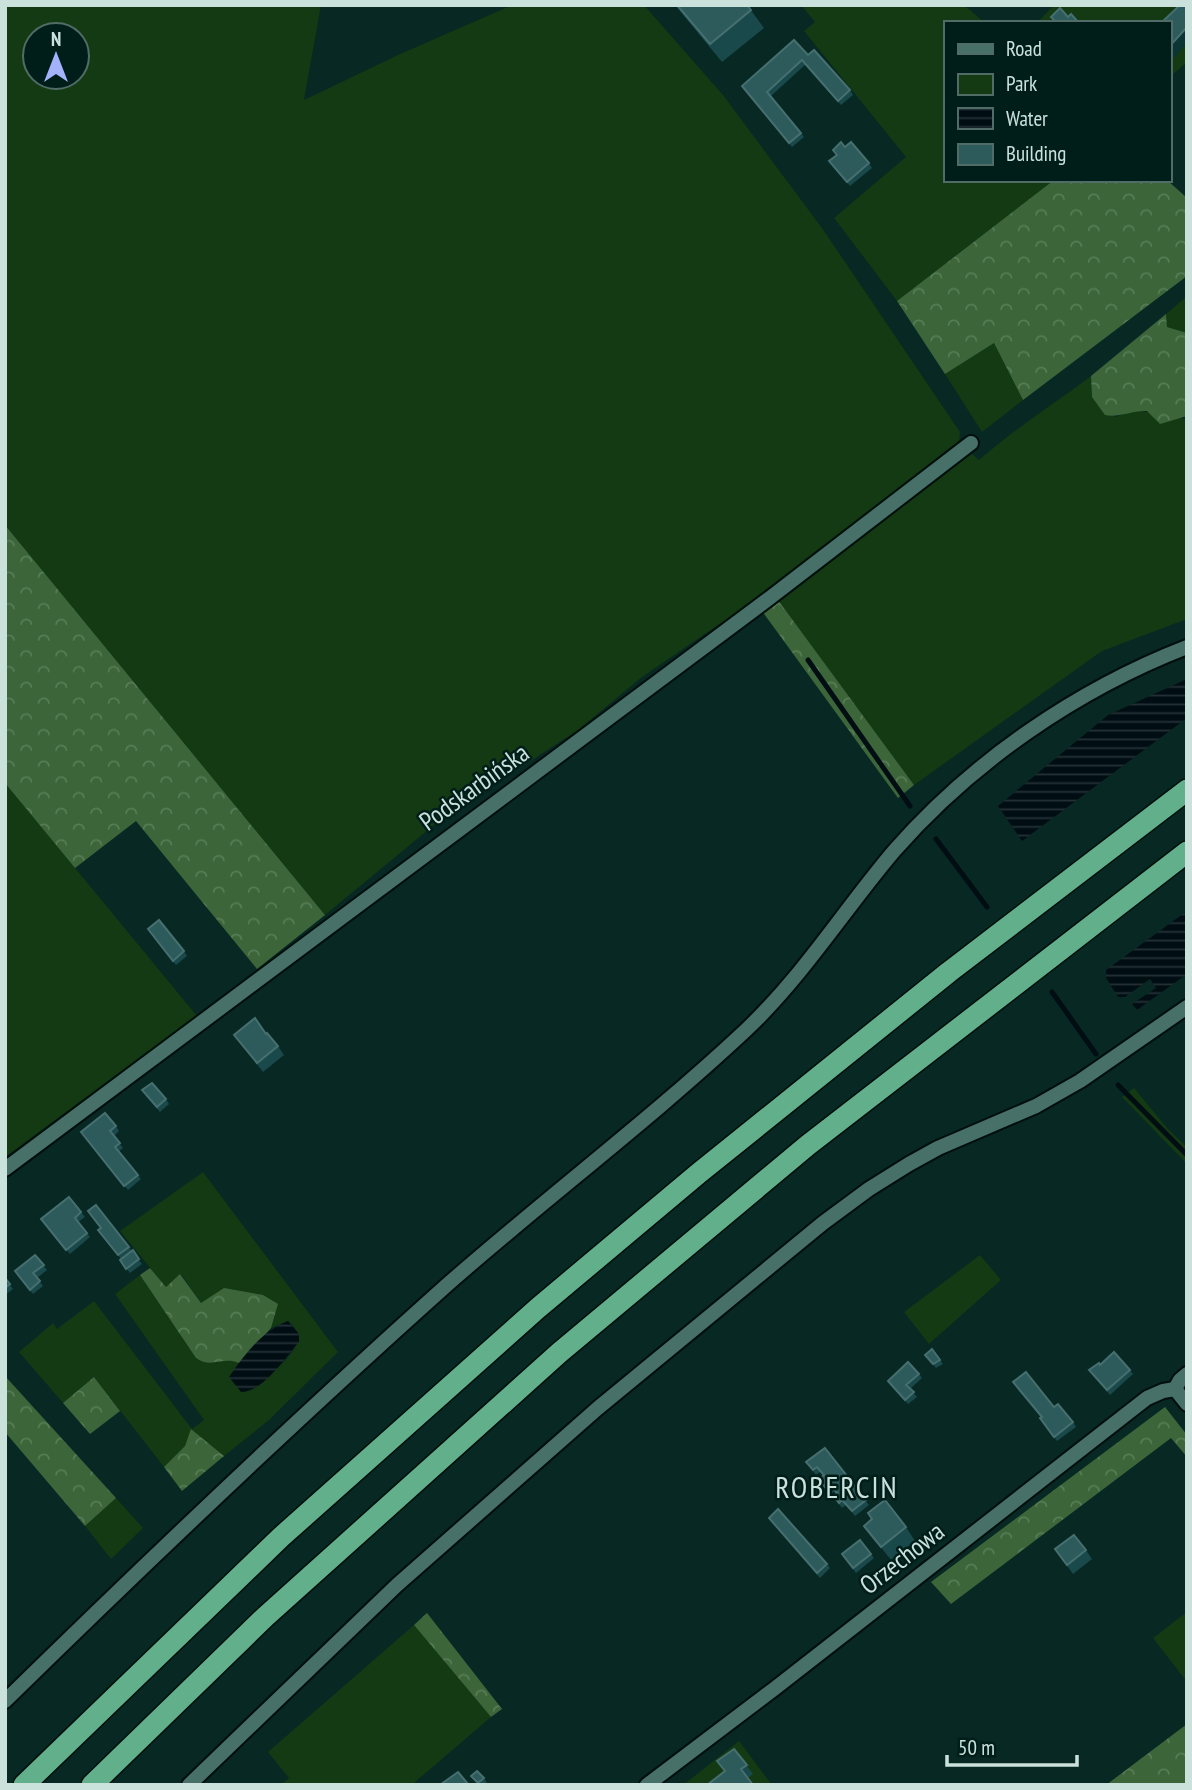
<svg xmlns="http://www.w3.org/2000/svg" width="1192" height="1790" font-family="'PT Sans Narrow',sans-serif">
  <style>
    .green { fill: #133a13; fill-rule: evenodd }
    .forest { fill: url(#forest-crowns) }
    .water { fill: url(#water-rules) }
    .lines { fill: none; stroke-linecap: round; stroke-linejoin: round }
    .stream { stroke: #000e14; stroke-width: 5 }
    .street-casing { stroke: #000f0c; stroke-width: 18 }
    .highway-casing { stroke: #000f0c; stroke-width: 24 }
    .street { stroke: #467068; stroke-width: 14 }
    .highway { stroke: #61b08b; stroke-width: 21 }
    .wall { fill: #1a494b }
    .shaded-wall { fill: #0b3534 }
    .building { fill: #2d5a5b; stroke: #466f6f; stroke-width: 2 }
    .labels { text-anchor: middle; stroke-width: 5; stroke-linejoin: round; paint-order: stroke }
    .street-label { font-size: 26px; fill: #cbe1dc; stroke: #001e19 }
    .quarter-label { font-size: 30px; letter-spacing: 2px; fill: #cbe1dc; stroke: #001e19 }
  </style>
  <defs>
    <pattern id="forest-crowns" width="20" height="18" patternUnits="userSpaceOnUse" patternTransform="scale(1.75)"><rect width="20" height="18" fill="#3c663a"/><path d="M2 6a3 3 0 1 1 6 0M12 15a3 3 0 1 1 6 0" fill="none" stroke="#577c56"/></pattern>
    <pattern id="water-rules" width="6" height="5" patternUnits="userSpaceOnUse" patternTransform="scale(1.75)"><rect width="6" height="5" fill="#000e14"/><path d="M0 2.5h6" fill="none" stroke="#243136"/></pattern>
  </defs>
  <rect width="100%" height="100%" fill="#072823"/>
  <g class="green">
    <path d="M5,5H321L304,100L398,55L512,5H644L723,95L822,228L960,432L959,446L781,582L642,677L578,730L440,820L325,915L5,525ZM35,35H77V77H35Z"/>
    <polygon points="801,5 964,5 985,23 945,23 945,180 1054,180 897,301 834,218 906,157 804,31 815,22"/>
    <polygon points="1054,5 1187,5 1187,62 1169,78 1169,23 1037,23"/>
    <polygon points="1187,296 1187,333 1167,327 1166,314"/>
    <polygon points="994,343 1023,400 982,432 945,374"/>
    <path d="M1091,376L1092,397L1115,417L1136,410L1184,419L1187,416V619L1102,651L914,785L778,600L970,452L979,460C1014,429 1054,404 1091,376Z"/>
    <polygon points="5,783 197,1016 5,1157"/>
    <polygon points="1134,1088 1168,1129 1187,1147 1187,1164 1122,1097"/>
    <path d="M203,1172L338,1352L269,1420L224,1456L192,1430L185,1446L164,1467L94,1377L63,1403L19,1352L53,1323L57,1329L94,1301L192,1429L204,1420L115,1294L140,1275L196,1358C205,1364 218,1364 228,1358L239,1363L230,1377L259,1384C275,1369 316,1342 288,1321L271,1328L278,1304L201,1303L181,1274L166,1287L120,1231Z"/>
    <polygon points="980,1255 1001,1280 929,1344 904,1312"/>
    <polygon points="116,1498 143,1528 111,1559 85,1526"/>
    <polygon points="1187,1612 1187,1682 1153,1638"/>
    <polygon points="414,1625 491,1717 415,1782 416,1785 281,1785 289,1778 268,1752"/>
    <polygon points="739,1741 772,1785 683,1785"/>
  </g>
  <g class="forest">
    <polygon points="1054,180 1167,180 1187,198 1187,276 1023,400 994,343 945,374 897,301"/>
    <path d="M1166,314L1167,327L1187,333V416L1160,424L1147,411C1132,410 1119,418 1105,415L1092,397L1091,376Z"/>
    <polygon points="5,525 325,915 257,969 136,821 75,868 5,783"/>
    <polygon points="778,600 914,785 898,798 762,611"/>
    <path d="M150,1268L166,1287L180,1274L201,1303L224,1288L263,1295L278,1304L271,1328L239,1363C223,1356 211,1369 196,1358L140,1275Z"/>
    <polygon points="5,1376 116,1498 85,1526 5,1432"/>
    <polygon points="94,1377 120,1411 90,1434 63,1403"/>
    <polygon points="1165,1407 1187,1435 1187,1457 1171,1438 951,1604 931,1582"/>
    <polygon points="191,1429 224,1456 182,1491 164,1467 185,1446"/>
    <polygon points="427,1613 502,1709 491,1717 414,1625"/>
    <polygon points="1187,1724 1187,1785 1106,1785"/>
  </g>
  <g class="water">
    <polygon points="1187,679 1187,718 1022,841 998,806 1108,715"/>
    <polygon points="1187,911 1187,974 1137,1010 1132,1004 1156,988 1150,979 1125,997 1118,997 1106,978 1106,970"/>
    <path d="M288,1321L299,1334V1342C285,1358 263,1392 241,1392L229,1377C246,1353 261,1332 288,1321Z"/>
  </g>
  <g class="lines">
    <g class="stream">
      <polyline points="808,660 910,806"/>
      <polyline points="936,839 987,907"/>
      <polyline points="1052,992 1096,1054"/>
      <polyline points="1118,1085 1187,1155"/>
    </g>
    <defs>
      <g id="street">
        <polyline points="5,1169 771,597 971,443"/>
        <polyline points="1175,1389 1180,1380 1187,1374"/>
        <polyline points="1175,1389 1187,1404"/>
        <path d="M5,1701C150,1559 297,1419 448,1284C546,1198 651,1119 746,1030C803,976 844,910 894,851C972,762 1076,690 1187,647"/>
        <polyline points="189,1785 397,1585 598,1408 823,1223 869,1189 909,1164 938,1148 1036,1106 1080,1081 1187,1007"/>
        <polyline points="647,1785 774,1689 1147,1398 1163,1391 1175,1389"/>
      </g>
      <g id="highway">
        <polyline points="24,1785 281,1537 538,1308 699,1173 949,972 1187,790"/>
        <polyline points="92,1785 265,1617 559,1353 808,1145 1187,852"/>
      </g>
    </defs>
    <use href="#street" class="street-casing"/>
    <use href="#highway" class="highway-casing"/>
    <use href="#street" class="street"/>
    <use href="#highway" class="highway"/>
  </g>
  <g class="wall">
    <polygon points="675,5 747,5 764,28 722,62"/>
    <polygon points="808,55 850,90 853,95 841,105 805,65 771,96 804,137 792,147 746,91"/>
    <polygon points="845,147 869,163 872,168 850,186 832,165"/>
    <polygon points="151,934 184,951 187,956 176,965"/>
    <polygon points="266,1034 278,1046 284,1055 263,1072 234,1035"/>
    <polygon points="145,1095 166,1099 169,1104 160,1112"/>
    <polygon points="116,1126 119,1131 114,1136 123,1148 119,1151 141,1179 128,1190 84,1137"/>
    <polygon points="69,1197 85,1217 78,1222 90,1237 70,1254 44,1223"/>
    <polygon points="96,1205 142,1264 130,1273 120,1260 121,1259 98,1230 101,1228"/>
    <polygon points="35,1255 47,1270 37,1278 43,1286 33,1294 15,1271"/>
    <polygon points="5,1278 13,1289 5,1295"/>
    <polygon points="932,1349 943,1364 936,1368 925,1355"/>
    <polygon points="1100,1365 1130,1370 1133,1374 1110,1395 1089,1370"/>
    <polygon points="919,1374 922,1378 910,1389 917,1397 908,1404 888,1381"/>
    <polygon points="1054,1407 1073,1422 1076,1427 1057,1441 1040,1418"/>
    <polygon points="825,1448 869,1505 855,1516 846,1505 842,1508 833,1496 836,1493 835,1491 831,1494 819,1479 824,1475 820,1472 816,1475 806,1462"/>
    <polygon points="769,1518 827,1564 830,1568 820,1578"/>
    <polygon points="864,1526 906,1527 915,1541 891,1560"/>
    <polygon points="860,1540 874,1558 856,1573 842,1554"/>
    <polygon points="1055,1549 1086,1550 1092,1559 1073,1574"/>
    <polygon points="734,1749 753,1774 748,1778 725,1772 717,1761"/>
    <polygon points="471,1776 484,1778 487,1783 485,1785 478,1785"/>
  </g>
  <polygon class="shaded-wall" points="1184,30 1187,34 1187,43 1173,59 1169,54 1169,47"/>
  <g class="building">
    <polygon points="677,5 747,5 751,10 710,44"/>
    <polygon points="1178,5 1187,5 1187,27 1169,47 1169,23 1161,23 1179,6"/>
    <polygon points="1060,8 1068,17 1071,14 1079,23 1057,23 1051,17"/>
    <polygon points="794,40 808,55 814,50 850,90 838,101 802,60 767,92 801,133 789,143 742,86"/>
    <polygon points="841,142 845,147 851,142 869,163 847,182 829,161 837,155 833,150"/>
    <polygon points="159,920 184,951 173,961 148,929"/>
    <polygon points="255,1018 266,1034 267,1033 278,1046 257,1063 234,1035"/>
    <polygon points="152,1083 166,1099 157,1107 142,1090"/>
    <polygon points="105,1113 116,1126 110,1131 120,1143 115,1147 138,1175 124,1186 81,1132"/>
    <polygon points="69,1197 81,1212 75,1218 87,1233 66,1250 41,1219"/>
    <polygon points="96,1205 129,1247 118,1255 98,1230 101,1228 88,1211"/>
    <polygon points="133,1250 139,1259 126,1269 120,1260"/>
    <polygon points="35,1255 44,1265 33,1273 40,1281 30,1290 15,1271"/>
    <polygon points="5,1278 10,1284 5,1288"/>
    <polygon points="932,1349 940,1360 933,1364 925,1355"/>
    <polygon points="1114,1352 1130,1370 1107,1390 1089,1370 1099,1363 1100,1365"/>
    <polygon points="908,1362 919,1374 906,1385 914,1392 905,1400 888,1381"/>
    <polygon points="1026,1372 1054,1407 1058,1404 1073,1422 1054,1437 1040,1418 1042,1417 1013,1382"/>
    <polygon points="825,1448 866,1500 852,1511 842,1500 839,1503 833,1496 837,1493 831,1486 827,1490 819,1479 824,1475 817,1467 813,1470 806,1462"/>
    <polygon points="885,1500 906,1527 881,1547 864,1526 872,1519 868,1513"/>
    <polygon points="778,1509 827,1564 817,1573 769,1518"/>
    <polygon points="1074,1535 1086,1550 1067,1565 1055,1549"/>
    <polygon points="860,1540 871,1554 853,1568 842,1554"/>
    <polygon points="734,1749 747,1765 741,1769 753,1785 707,1785 725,1771 717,1761"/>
    <polygon points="477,1771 484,1778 478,1783 471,1776"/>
    <polygon points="458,1772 468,1784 467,1785 440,1785"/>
  </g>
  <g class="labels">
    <g class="street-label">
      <text transform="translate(474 787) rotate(-36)" y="9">Podskarbińska</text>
      <text transform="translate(902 1558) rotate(-38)" y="9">Orzechowa</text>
    </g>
    <g class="quarter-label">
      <text x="837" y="1498">ROBERCIN</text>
    </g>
  </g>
  <rect width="1192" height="1790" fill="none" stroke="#cbe1dc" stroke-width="14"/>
  <rect x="944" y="21" width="228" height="161" fill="#001e19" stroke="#516c67" stroke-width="2"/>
  <rect x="958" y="44" width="35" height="10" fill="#467068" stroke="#516c67" stroke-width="2"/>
  <text x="1006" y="56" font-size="21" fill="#cbe1dc">Road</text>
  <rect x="958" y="74" width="35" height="21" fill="#133a13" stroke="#516c67" stroke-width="2"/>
  <text x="1006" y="91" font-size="21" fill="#cbe1dc">Park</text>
  <rect x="958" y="108" width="35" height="21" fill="url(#water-rules)" stroke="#516c67" stroke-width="2"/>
  <text x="1006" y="126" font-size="21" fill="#cbe1dc">Water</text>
  <rect x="958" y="144" width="35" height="21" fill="#2d5a5b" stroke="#516c67" stroke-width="2"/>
  <text x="1006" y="161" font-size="21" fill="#cbe1dc">Building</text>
  <g transform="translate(56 56)"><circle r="33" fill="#001e19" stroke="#516c67" stroke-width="2"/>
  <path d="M0-5L12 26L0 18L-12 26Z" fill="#a4b2fc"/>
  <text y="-10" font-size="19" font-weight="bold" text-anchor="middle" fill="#cbe1dc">N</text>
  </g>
  <path d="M947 1755v10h130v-10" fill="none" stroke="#cbe1dc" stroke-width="3.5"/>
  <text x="958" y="1755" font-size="21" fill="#cbe1dc" stroke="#001e19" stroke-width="5" paint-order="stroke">50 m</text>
</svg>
